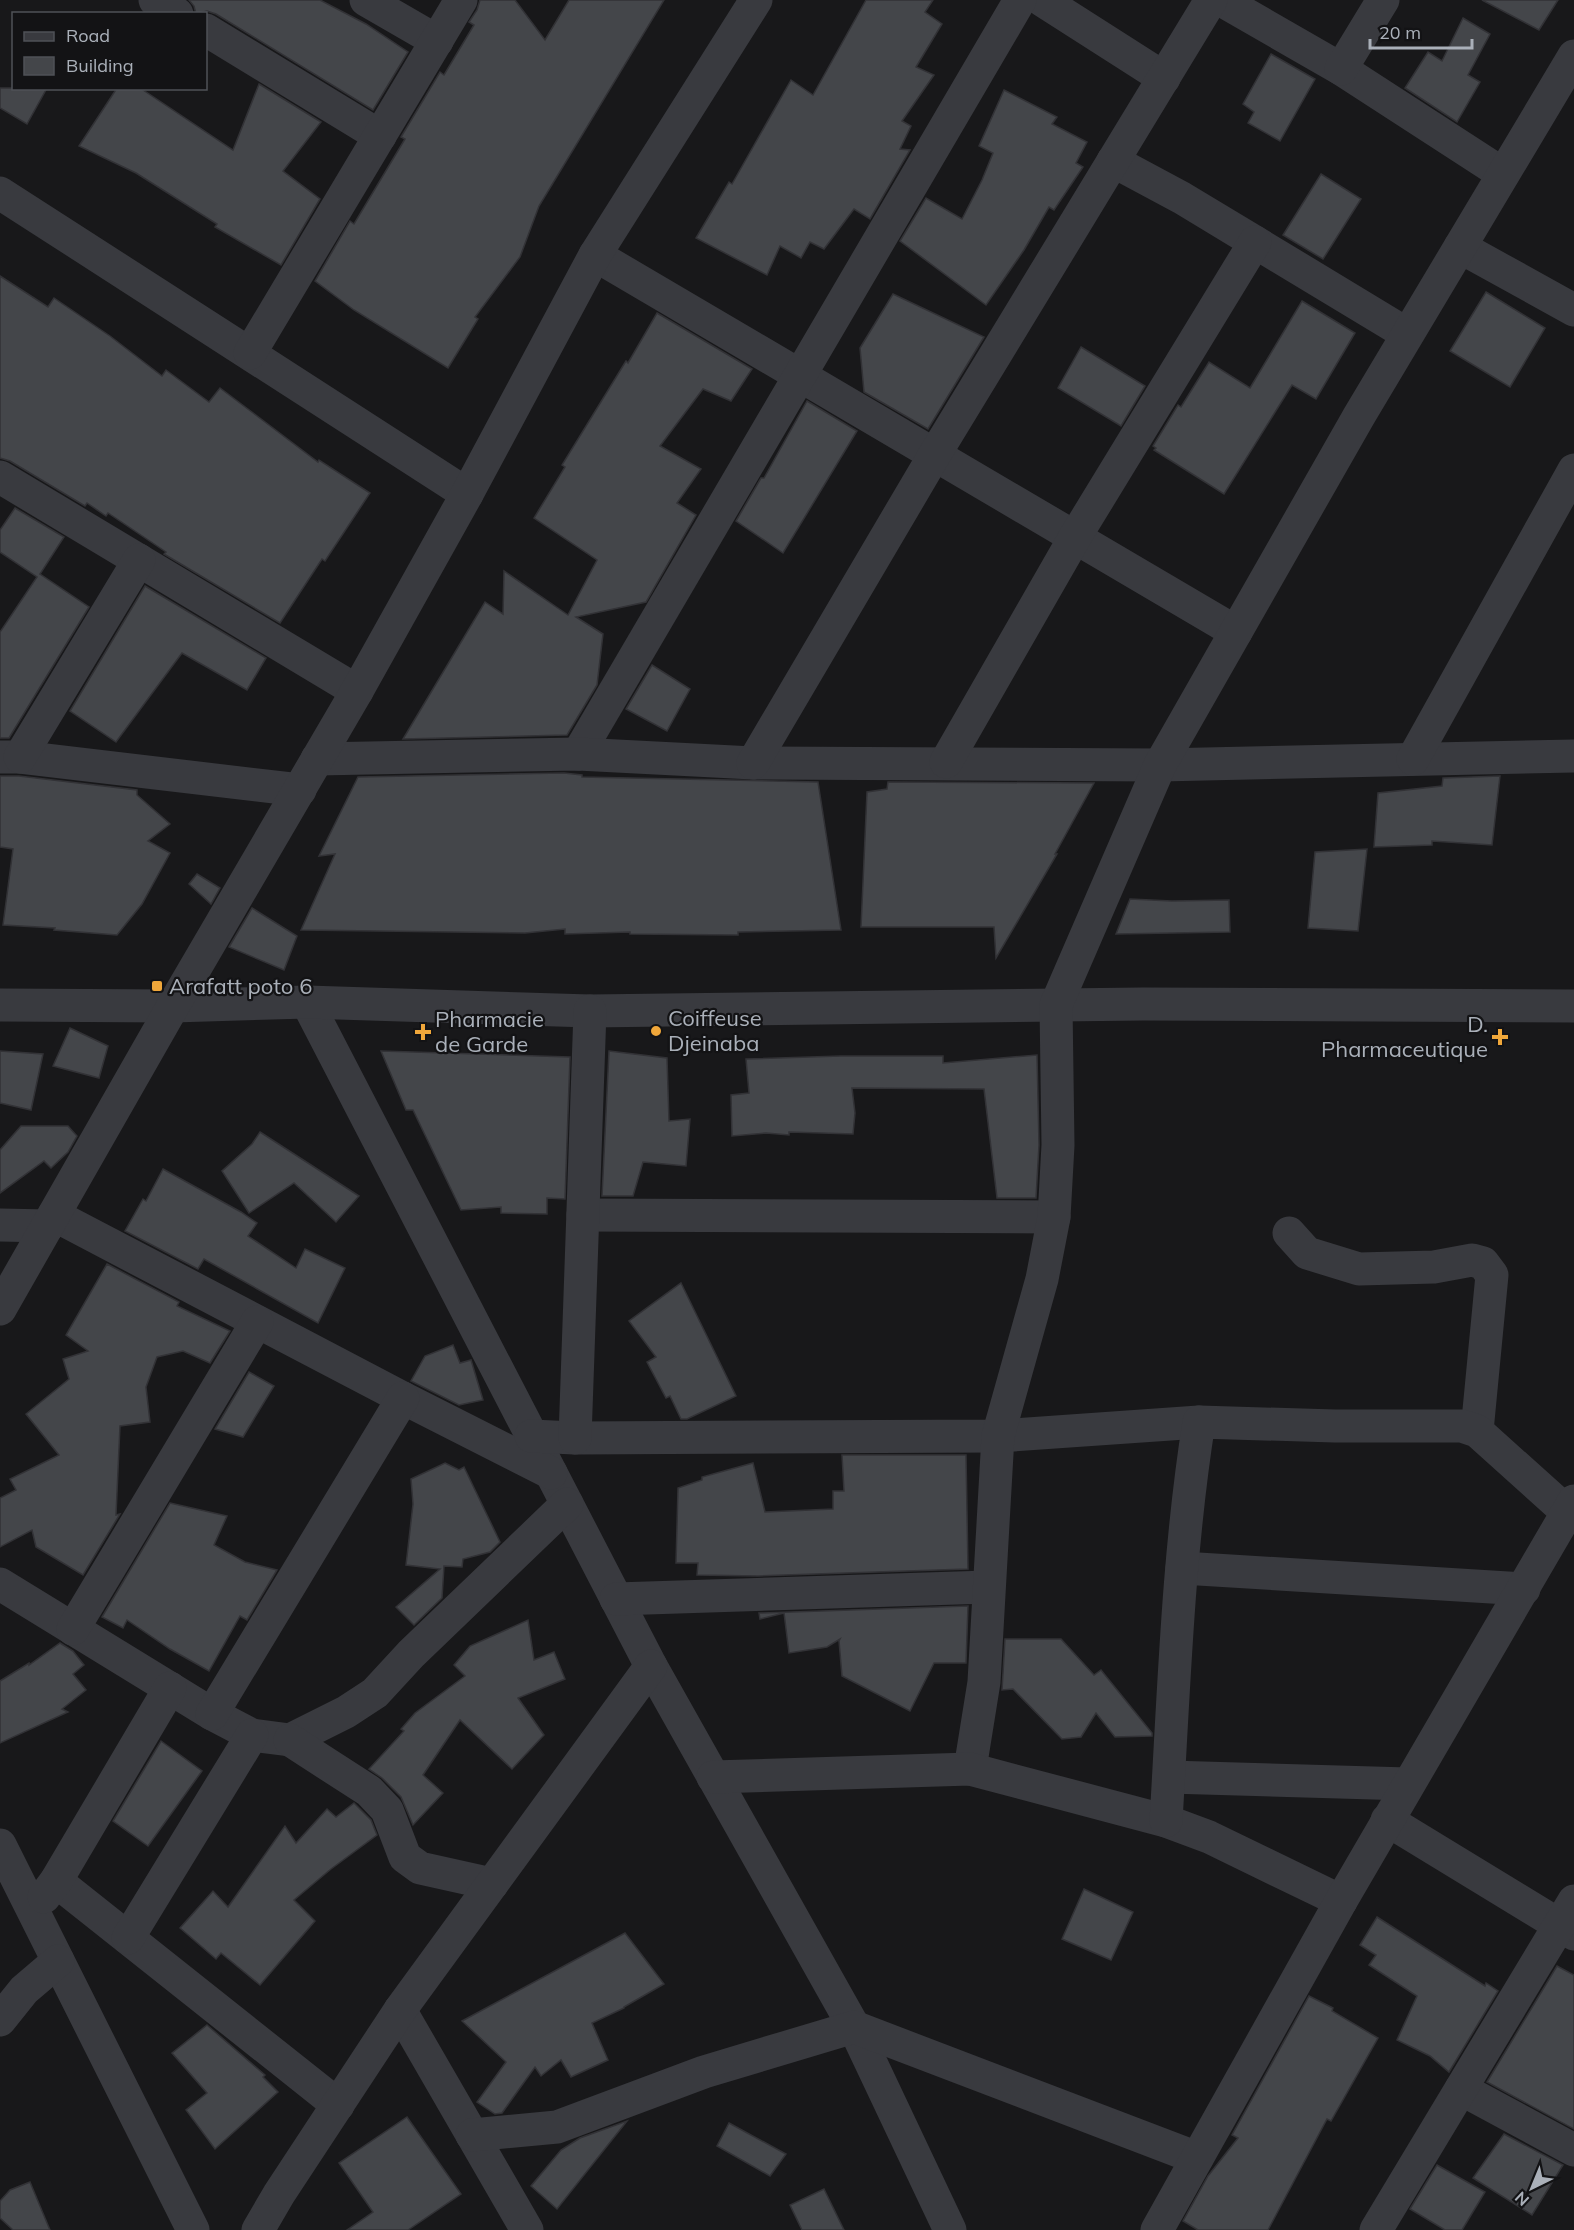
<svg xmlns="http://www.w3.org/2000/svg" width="1574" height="2230" font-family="Mulish,sans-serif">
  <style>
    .building { fill: #44464a; stroke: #323236; stroke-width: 1.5 }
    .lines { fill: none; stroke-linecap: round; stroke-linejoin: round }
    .minor { stroke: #393a3f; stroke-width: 33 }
    .poi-dot { fill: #f0a73a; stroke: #131315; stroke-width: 2 }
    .labels { text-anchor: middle; stroke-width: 4.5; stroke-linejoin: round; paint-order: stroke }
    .poi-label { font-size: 22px; fill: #aab0b9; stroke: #131315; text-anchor: start }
  </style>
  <rect width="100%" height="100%" fill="#18181a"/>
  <g class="building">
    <polygon points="189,0 320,0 366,24 408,52 373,110 216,14 207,11 196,14 194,6"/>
    <polygon points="480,0 515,0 545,40 569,0 664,0 539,206 520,257 475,317 478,319 448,368 354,310 315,281 350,221 354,224 405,139 401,137 440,72 444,75 474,25 469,22 477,10"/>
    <polygon points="866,0 933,0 925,12 942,24 916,67 934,75 902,121 911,126 900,149 910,150 870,219 854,209 824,249 810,242 801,258 780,246 767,275 696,238 729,182 732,184 791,80 813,95"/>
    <polygon points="1482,0 1558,0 1539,30"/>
    <polygon points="1463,18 1490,34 1468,75 1480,82 1457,122 1405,88 1428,52 1442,61"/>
    <polygon points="1271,54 1315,79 1280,141 1248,123 1254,112 1243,104"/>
    <polygon points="259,84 321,122 283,171 320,199 281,265 215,227 217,224 136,173 79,146 117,88 140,88 233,150"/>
    <polygon points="0,88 47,88 27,124 0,108"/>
    <polygon points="1004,90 1057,117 1052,124 1087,142 1076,163 1083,167 1054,210 1049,207 1024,250 986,305 900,241 926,198 962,219 982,180 993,153 979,146"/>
    <polygon points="1321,174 1361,199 1323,259 1283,235"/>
    <polygon points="0,276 48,307 54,298 110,336 162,376 166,370 209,402 220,388 318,462 319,460 370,493 325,561 322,559 280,623 164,554 166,552 108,513 106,516 87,503 85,506 10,461 0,458"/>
    <polygon points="1486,292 1545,328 1510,387 1450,351"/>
    <polygon points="893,294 984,337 928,429 864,392 860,348"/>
    <polygon points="1302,301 1355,333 1316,399 1292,385 1224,494 1154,450 1156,448 1153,446 1178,405 1181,407 1209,362 1250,388"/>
    <polygon points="657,313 752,369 731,401 703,389 660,446 701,469 677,503 696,515 646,602 576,617 603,634 597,685 567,735 403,739 485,602 503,614 504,571 568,615 597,560 534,518 565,467 562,465 626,361 628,363"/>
    <polygon points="1081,347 1145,386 1121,426 1058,388"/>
    <polygon points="807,401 857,431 783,553 736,521 761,478 764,478"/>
    <polygon points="15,508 64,537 40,574 89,607 9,738 0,738 0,632 37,577 0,552 0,530"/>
    <polygon points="145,586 266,658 247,690 182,653 116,742 70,711"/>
    <polygon points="652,665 690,689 667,731 626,709"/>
    <polygon points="564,773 582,775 582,777 818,782 841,930 738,932 738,935 630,934 630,932 565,934 565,929 525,933 301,930 335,854 319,856 358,777"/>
    <polygon points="0,776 19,776 137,790 137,795 170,824 148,841 170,853 142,904 117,935 54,930 55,928 3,925 13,849 0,847"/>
    <polygon points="1500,776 1492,845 1432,841 1432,845 1374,847 1378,793 1442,786 1443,778"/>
    <polygon points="888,782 1094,783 1055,854 1057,854 996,958 994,927 861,927 867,792 887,789"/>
    <polygon points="1367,849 1358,931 1308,928 1315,852"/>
    <polygon points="197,874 220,888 211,904 189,884"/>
    <polygon points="1130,899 1172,901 1229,900 1230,932 1116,934"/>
    <polygon points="252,908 297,936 284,970 229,947"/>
    <polygon points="70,1028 108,1046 99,1078 53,1066"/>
    <polygon points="0,1051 43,1054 31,1110 0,1103"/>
    <polygon points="381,1051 570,1057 565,1199 547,1198 547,1214 501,1213 501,1207 461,1210 413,1110 406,1110"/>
    <polygon points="609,1051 667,1058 669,1121 690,1119 686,1166 643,1162 633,1196 602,1196"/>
    <polygon points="1037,1055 1039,1145 1036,1198 997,1198 984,1089 852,1088 855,1113 853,1134 789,1132 789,1135 766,1133 732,1136 731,1095 749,1093 746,1059 841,1056 943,1056 943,1063"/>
    <polygon points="21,1126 68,1126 77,1136 68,1152 51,1168 44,1161 0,1193 0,1150"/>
    <polygon points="260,1132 359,1196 336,1222 294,1183 249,1213 222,1171 252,1144"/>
    <polygon points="163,1169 241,1212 257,1223 248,1236 296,1268 305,1249 345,1268 318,1323 204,1259 198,1269 125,1231 143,1199 146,1201"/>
    <polygon points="107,1264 179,1302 177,1306 230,1331 210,1363 183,1351 157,1357 146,1387 150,1422 120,1426 116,1515 120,1514 83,1575 36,1547 32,1530 0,1547 0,1498 16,1490 10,1479 59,1455 26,1414 69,1379 63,1359 88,1351 66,1335"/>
    <polygon points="681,1283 736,1396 687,1419 681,1419 670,1396 666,1398 647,1362 656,1357 629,1321"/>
    <polygon points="453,1345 460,1363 471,1360 483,1400 459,1405 411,1381 425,1356"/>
    <polygon points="249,1372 274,1386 243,1437 215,1429"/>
    <polygon points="842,1455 966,1455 968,1569 758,1576 697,1575 698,1563 676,1563 678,1488 702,1480 702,1477 753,1463 765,1512 833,1509 833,1491 844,1491"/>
    <polygon points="445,1463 459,1470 464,1467 500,1542 490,1552 463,1559 462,1567 444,1566 442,1598 414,1625 396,1607 440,1569 406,1565 413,1504 411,1479"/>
    <polygon points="170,1503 227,1516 214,1545 245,1562 277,1570 247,1620 240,1616 209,1671 170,1649 127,1620 123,1628 102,1617"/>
    <polygon points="968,1606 966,1663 934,1663 910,1711 842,1676 839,1641 840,1639 827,1647 789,1653 784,1613 760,1619 759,1613"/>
    <polygon points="528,1620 534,1660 554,1652 565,1679 518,1698 544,1735 512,1769 460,1720 423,1775 443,1793 413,1825 401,1797 382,1778 369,1769 404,1731 401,1729 415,1713 465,1676 454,1665 470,1646"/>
    <polygon points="1005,1639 1061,1639 1094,1675 1101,1670 1152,1733 1152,1736 1115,1737 1096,1713 1081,1737 1062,1739 1013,1689 1002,1690"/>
    <polygon points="60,1643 73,1651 84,1665 73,1674 86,1690 62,1709 68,1712 0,1743 0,1681 29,1663 29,1665"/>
    <polygon points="161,1741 202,1771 148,1846 113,1821"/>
    <polygon points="354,1803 371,1820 377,1835 331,1869 294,1900 315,1921 260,1985 221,1953 216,1959 180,1928 213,1891 228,1907 285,1826 296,1843 327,1809 336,1817"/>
    <polygon points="1084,1889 1133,1912 1111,1960 1062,1939"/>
    <polygon points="1377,1917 1485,1986 1486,1983 1498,1991 1449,2072 1430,2056 1397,2040 1417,1996 1369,1965 1376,1955 1360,1945"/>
    <polygon points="625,1933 664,1984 624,2007 624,2008 592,2023 608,2060 571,2077 561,2060 541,2076 535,2067 502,2113 495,2114 477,2102 506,2062 462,2021"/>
    <polygon points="1557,1966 1574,1975 1574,2129 1487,2082"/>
    <polygon points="1309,1996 1333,2008 1332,2011 1378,2038 1331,2121 1327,2119 1268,2230 1198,2230 1183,2221 1208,2176 1238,2138 1232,2135"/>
    <polygon points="207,2025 265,2075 263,2077 278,2092 215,2149 186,2110 207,2093 172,2053"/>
    <polygon points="407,2117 461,2194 408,2230 347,2230 373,2212 339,2163"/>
    <polygon points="627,2121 557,2209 531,2186 561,2150 580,2138"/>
    <polygon points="729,2123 786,2154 770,2176 717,2146"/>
    <polygon points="1504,2134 1563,2165 1532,2215 1473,2178"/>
    <polygon points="1437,2165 1485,2192 1462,2230 1445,2230 1410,2209"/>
    <polygon points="30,2182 50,2230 13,2230 0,2218 0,2201 10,2190"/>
    <polygon points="824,2189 844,2230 802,2230 790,2205"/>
  </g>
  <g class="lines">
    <g class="minor">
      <polyline points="155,0 177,14"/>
      <polyline points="366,0 437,41"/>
      <polyline points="1042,0 1164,78"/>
      <polyline points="1221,0 1341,69 1503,174"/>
      <polyline points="206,30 380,136"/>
      <polyline points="1341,69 1383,0"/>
      <polyline points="1113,161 1182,198 1407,334"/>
      <polyline points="0,193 467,494"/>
      <polyline points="1460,247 1574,310"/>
      <polyline points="595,255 1236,632"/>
      <polyline points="250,353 461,0"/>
      <polyline points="0,477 357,691"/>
      <polyline points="578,754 1020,0"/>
      <polyline points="0,757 20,757 300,790"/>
      <polyline points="20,757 139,560"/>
      <polyline points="317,759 578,754 753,763 1160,765 1574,756"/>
      <polyline points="1413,759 1574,470"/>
      <polyline points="946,762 1075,537 1255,242"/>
      <polyline points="753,763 935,454 1211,0"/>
      <polyline points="307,1002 651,1666 854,2027 950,2230"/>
      <polyline points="0,1005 173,1006 307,1002 590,1011 1143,1004 1574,1006"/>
      <polyline points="54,1215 403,1398 551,1473"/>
      <polyline points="583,1215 1054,1217"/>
      <polyline points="0,1225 48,1226"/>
      <polyline points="1289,1233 1307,1253 1359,1269 1434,1267 1472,1260 1483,1263 1492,1275 1477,1431"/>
      <polyline points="0,1309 173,1006 357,691 467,494 595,255 756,0"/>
      <polyline points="531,1436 575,1438 998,1436 1199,1422"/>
      <polyline points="575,1438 590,1011"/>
      <polyline points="1182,1568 1524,1589"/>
      <polyline points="0,1584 212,1714 252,1735 290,1740 346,1712 375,1693 411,1654 567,1504"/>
      <polyline points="616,1599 988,1587"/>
      <polyline points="73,1629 257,1322"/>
      <polyline points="212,1714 403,1398"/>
      <polyline points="290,1740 369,1791 387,1810 405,1857 420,1868 492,1884"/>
      <polyline points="970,1769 984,1682 998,1436 1042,1279 1054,1217 1058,1145 1056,1005 1160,765 1359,416 1574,56"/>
      <polyline points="713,1777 970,1769 1166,1821 1209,1837 1341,1901"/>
      <polyline points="1169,1777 1408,1784"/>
      <polyline points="1387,1820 1574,1934"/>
      <path d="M1166,1821C1174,1688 1178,1554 1199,1422L1335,1426H1462L1477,1431L1567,1512"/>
      <polyline points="0,1845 193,2230"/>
      <polyline points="56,1881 338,2105"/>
      <polyline points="44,1897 56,1881 170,1688"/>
      <polyline points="128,1938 252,1735"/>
      <polyline points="400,2010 527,2230"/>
      <polyline points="0,2020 24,1990 58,1961"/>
      <polyline points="1461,2089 1574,2150"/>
      <polyline points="472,2135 557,2127 704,2072 854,2027 1197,2158"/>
      <polyline points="258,2230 279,2194 400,2010 651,1666"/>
      <polyline points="1157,2230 1341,1901 1574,1501"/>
      <polyline points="1376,2230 1574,1901"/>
    </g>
  </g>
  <g class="poi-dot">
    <rect x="151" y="980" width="12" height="12" rx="3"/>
    <circle cx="656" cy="1031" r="6"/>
    <path d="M420 1023h6v6h6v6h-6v6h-6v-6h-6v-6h6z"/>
    <path d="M1497 1028h6v6h6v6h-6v6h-6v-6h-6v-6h6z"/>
  </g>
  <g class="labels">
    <g class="poi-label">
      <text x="169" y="994">Arafatt poto 6</text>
      <text x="668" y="1026">Coiffeuse<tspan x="668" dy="25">Djeinaba</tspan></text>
      <text x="435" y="1027">Pharmacie<tspan x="435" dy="25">de Garde</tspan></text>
      <text x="1488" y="1032" text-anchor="end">D.<tspan x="1488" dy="25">Pharmaceutique</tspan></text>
    </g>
  </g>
  <rect x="12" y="12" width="195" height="78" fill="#131315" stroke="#4f5257" stroke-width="1.5"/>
  <rect x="24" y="32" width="30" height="9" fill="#393a3f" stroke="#4f5257" stroke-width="1.5"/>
  <text x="66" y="42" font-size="18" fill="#aab0b9">Road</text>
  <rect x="24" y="57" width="30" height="18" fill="#44464a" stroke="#4f5257" stroke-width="1.5"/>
  <text x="66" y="72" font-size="18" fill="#aab0b9">Building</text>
  <g transform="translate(1532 2188) rotate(223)" stroke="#131315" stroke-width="4.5" paint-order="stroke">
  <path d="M0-4.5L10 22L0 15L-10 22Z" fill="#aab0b9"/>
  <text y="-9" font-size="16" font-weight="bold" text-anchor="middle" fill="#aab0b9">N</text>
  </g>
  <path d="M1370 39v9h102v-9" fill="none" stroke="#aab0b9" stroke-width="3"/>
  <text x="1379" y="39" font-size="18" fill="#aab0b9" stroke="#131315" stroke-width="4.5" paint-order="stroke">20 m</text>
</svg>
